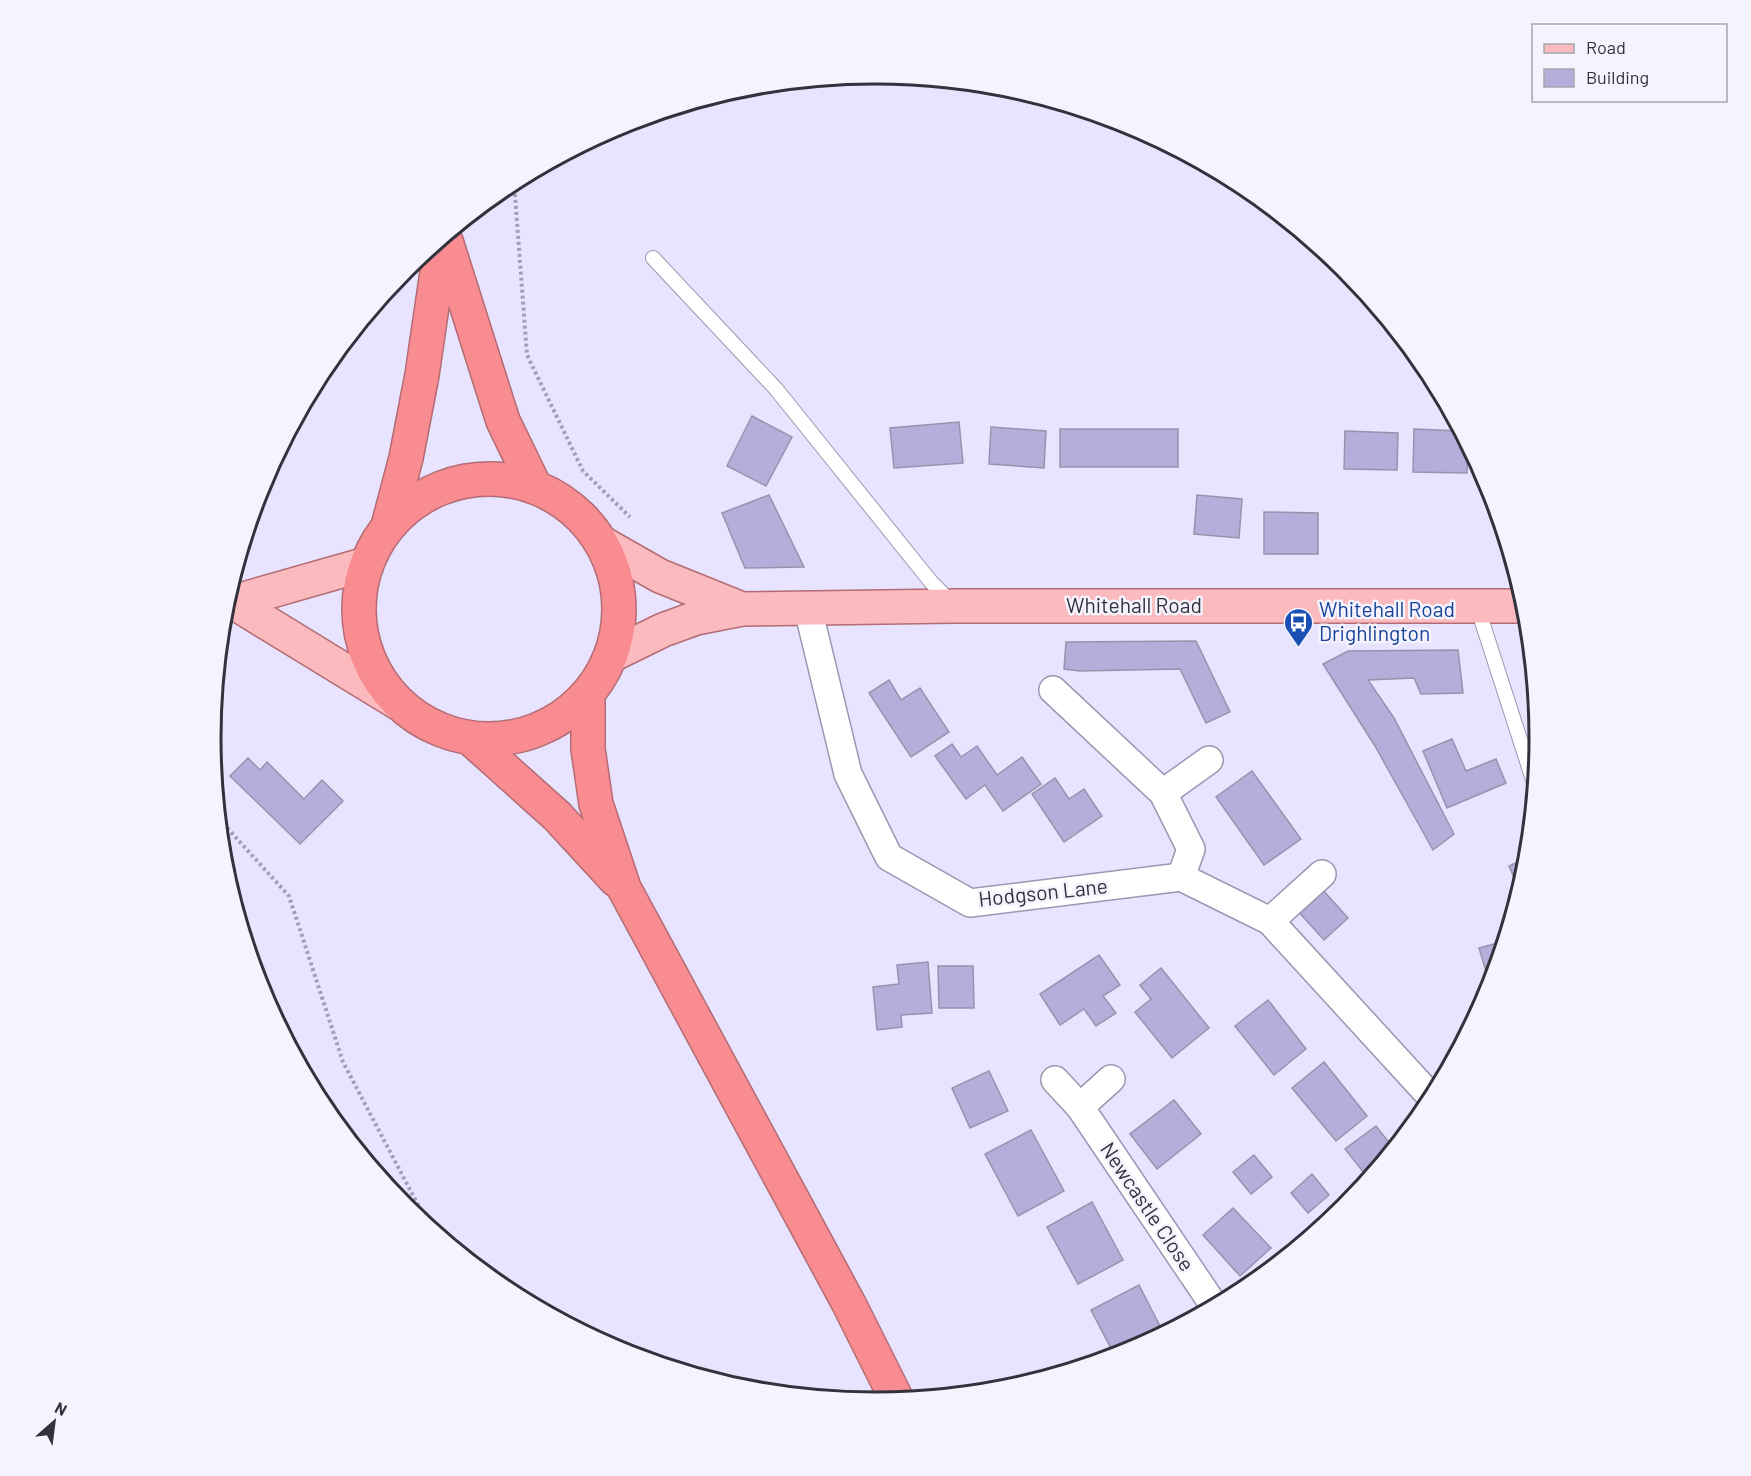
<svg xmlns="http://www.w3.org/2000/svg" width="1751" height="1476" font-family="Barlow,sans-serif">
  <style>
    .building { fill: #b6addb; stroke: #9793ad; stroke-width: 1.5 }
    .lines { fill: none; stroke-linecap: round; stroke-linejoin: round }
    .lane-casing { stroke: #9c97b1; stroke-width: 16 }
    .street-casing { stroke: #9c97b1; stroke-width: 30 }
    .primary-casing { stroke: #b36c73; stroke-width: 36 }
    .highway-casing { stroke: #b36c73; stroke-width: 36 }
    .path { stroke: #a29fb4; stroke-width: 4; stroke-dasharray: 3 3; stroke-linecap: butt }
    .lane { stroke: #fff; stroke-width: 14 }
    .street { stroke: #fff; stroke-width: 27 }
    .primary { stroke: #fbbabd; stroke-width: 33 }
    .highway { stroke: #f88c91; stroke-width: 33 }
    .labels { text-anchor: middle; stroke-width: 5; stroke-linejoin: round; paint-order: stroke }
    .street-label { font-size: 21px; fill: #33313c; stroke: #f4f3fe }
    .transit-label { font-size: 21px; fill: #164399; stroke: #f4f3fe; text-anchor: start }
    .rim { fill: none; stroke: #33313c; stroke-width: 3 }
  </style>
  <rect width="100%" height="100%" fill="#e8e3ff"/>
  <g class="building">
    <polygon points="752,416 792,437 766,486 727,466"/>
    <polygon points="959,422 963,463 894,468 890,428"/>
    <polygon points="991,427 1046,431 1044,468 989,464"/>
    <rect x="1060" y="429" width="118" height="38"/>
    <polygon points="1414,429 1461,431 1468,444 1467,473 1413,472"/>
    <polygon points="1345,431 1398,433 1397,470 1344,469"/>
    <polygon points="769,495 804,567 745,568 722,513"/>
    <polygon points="1197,495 1242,499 1239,538 1194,534"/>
    <polygon points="1264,512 1318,513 1318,554 1264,554"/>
    <polygon points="1196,641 1230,712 1206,723 1180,669 1080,671 1064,669 1066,642"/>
    <polygon points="1458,650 1463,693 1421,694 1414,678 1368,680 1394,718 1454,834 1433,850 1375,746 1323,664 1348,651"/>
    <polygon points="889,680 901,700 920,688 949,732 911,757 869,693"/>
    <polygon points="1452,739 1466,771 1496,759 1506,783 1447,808 1423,751"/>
    <polygon points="952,744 961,757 977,746 997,775 1022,757 1041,784 1003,811 985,785 966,799 935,756"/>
    <polygon points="248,758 260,770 267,762 304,799 322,780 343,801 300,844 230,776"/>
    <polygon points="1252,771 1301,839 1264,865 1216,797"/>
    <polygon points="1055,778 1069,799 1084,789 1102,816 1064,842 1032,794"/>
    <polygon points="1528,857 1527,868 1520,891 1509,866"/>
    <polygon points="1321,888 1348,918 1324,940 1297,910"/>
    <polygon points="1505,941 1491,988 1479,948"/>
    <polygon points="1099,955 1120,985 1103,996 1116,1013 1096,1026 1084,1009 1060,1025 1040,994"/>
    <polygon points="928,962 932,1013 901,1015 902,1027 877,1030 873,987 899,984 897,965"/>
    <polygon points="938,966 973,966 974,1008 939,1008"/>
    <polygon points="1161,968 1209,1028 1172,1058 1135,1012 1151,999 1140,985"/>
    <polygon points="1268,1000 1306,1049 1274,1075 1235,1026"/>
    <polygon points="1324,1062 1367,1116 1336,1141 1292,1088"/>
    <polygon points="989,1071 1008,1111 970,1128 952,1088"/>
    <polygon points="1174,1100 1201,1134 1157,1169 1130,1134"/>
    <polygon points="1376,1126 1394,1149 1364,1173 1345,1149"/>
    <polygon points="1031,1130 1064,1191 1018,1216 985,1154"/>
    <polygon points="1254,1155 1272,1177 1251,1194 1233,1172"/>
    <polygon points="1312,1174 1329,1195 1308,1213 1291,1193"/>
    <polygon points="1092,1202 1123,1260 1078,1284 1047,1227"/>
    <polygon points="1233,1208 1271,1248 1240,1276 1203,1235"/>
    <polygon points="1139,1285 1164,1334 1129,1352 1115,1356 1091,1310"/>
  </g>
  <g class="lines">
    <defs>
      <g id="lane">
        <polyline points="653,258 776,389 931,582 951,602"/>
        <polyline points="1477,606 1535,786"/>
      </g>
      <g id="street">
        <polyline points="808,609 848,774 889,857 970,903 1181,877 1270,921 1433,1099"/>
        <polyline points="1053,690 1163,793 1191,849 1181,877"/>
        <polyline points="1163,793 1209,760"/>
        <polyline points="1270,921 1322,874"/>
        <polyline points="1055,1080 1080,1107 1215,1307"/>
        <polyline points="1080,1107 1111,1079"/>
      </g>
      <g id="primary">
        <polyline points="602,543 660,576 742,609"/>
        <polyline points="226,602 233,602 366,564"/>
        <polyline points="233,602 398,703"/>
        <polyline points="612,655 663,630 696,618 742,609 954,606 1527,606"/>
      </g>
      <g id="highway">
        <polyline points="446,241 503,421 535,487"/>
        <circle cx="489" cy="609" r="130"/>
        <polyline points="388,526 406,458 422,375 442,238"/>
        <polyline points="588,695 588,749 596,804 624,888 849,1304 897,1400"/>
        <polyline points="470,738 557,816 616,880"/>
      </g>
    </defs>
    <use href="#lane" class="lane-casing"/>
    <use href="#street" class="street-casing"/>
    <use href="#primary" class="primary-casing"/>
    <use href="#highway" class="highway-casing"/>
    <g class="path">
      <polyline points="514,182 527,355 583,471 630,517"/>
      <polyline points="219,819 289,896 343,1062 430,1228"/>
    </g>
    <use href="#lane" class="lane"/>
    <use href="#street" class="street"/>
    <use href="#primary" class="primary"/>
    <use href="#highway" class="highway"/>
  </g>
  <defs>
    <symbol id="bus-pin" viewBox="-11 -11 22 30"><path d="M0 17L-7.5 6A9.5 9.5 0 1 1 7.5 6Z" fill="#1a4fb4" stroke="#f4f3fe"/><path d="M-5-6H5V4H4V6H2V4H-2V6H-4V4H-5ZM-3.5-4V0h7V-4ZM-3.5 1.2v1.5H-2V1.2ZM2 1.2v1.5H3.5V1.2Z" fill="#fff"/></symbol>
  </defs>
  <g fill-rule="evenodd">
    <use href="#bus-pin" x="1282" y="606" width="33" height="45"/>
  </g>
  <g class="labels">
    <g class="street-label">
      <text x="1134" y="613">Whitehall Road</text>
      <text transform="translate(1043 893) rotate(-6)" y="7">Hodgson Lane</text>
      <text transform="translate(1147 1207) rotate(56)" y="7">Newcastle Close</text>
    </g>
    <g class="transit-label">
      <text x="1319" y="617">Whitehall Road<tspan x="1319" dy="24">Drighlington</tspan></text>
    </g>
  </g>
  <path d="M0 0H1751V1476H0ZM221 738a654 654 0 1 1 1308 0a654 654 0 1 1-1308 0Z" fill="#f4f3fe" fill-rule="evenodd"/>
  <path class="rim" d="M221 738a654 654 0 1 1 1308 0a654 654 0 1 1-1308 0Z"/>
  <rect x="1532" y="24" width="195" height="78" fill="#f4f3fe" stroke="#a7a5b0" stroke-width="1.5"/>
  <rect x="1544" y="44" width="30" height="9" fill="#fbbabd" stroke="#a7a5b0" stroke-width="1.5"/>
  <text x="1586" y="54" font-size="18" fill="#33313c">Road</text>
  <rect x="1544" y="69" width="30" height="18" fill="#b6addb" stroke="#a7a5b0" stroke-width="1.5"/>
  <text x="1586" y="84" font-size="18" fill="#33313c">Building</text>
  <g transform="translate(54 1422) rotate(28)" stroke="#f4f3fe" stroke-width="4.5" paint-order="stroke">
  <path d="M0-4.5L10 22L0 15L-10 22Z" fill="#33313c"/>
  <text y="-9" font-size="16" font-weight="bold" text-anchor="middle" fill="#33313c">N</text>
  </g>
</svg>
